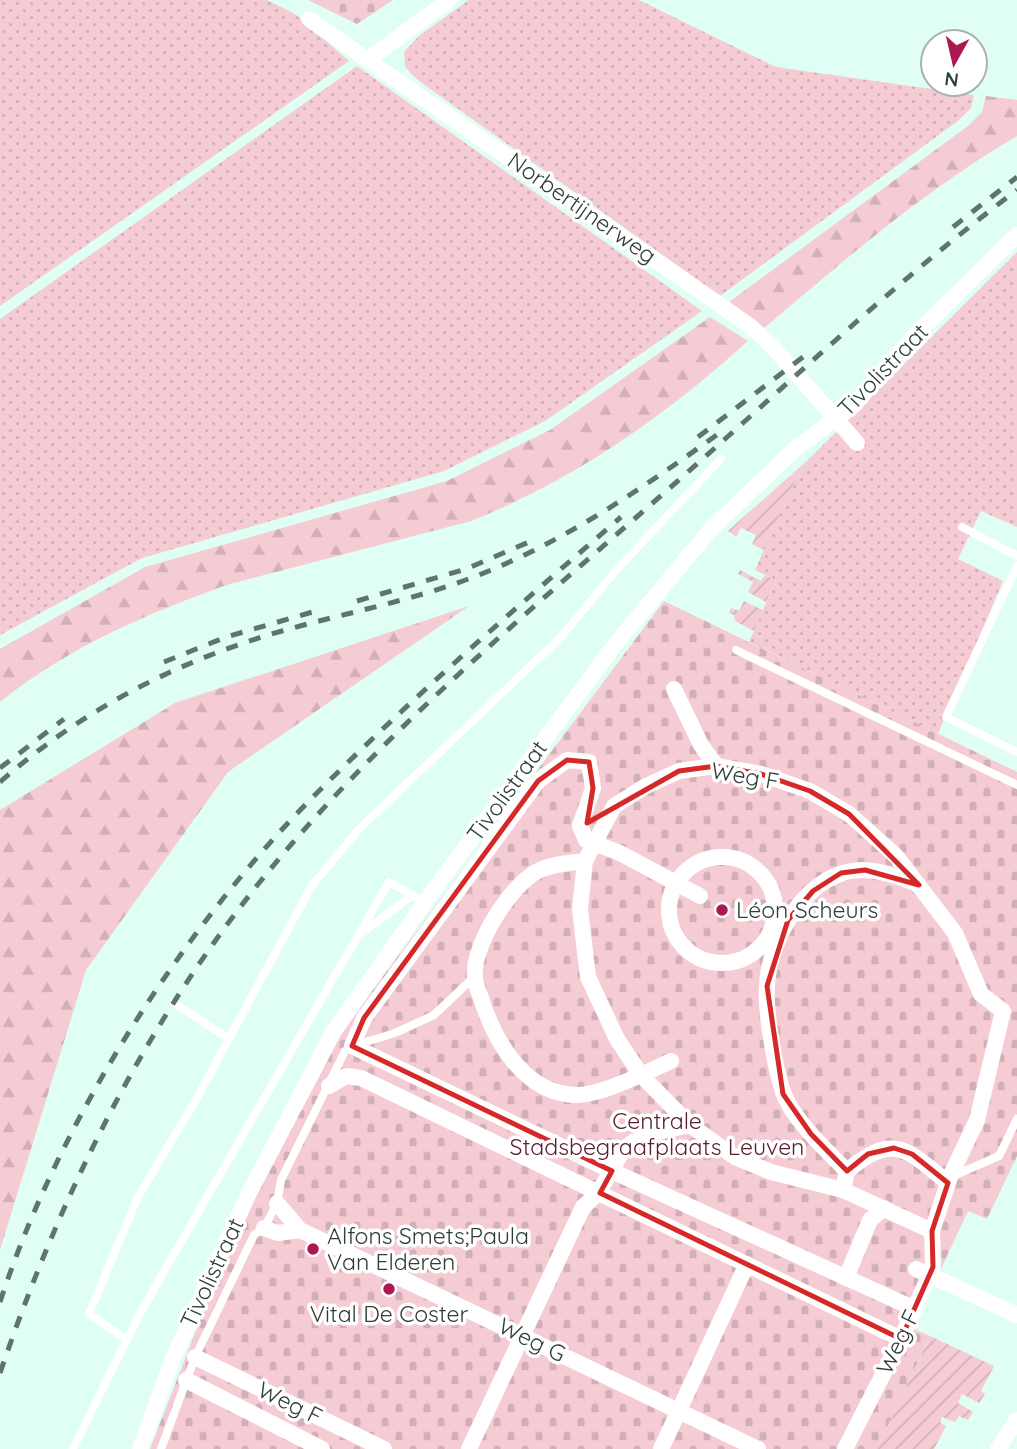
<svg xmlns="http://www.w3.org/2000/svg" width="1017" height="1449" font-family="Quicksand,sans-serif">
  <style>
    .grass { fill: url(#grass-dots) }
    .forest { fill: url(#forest-firs) }
    .cemetery { fill: url(#cemetery-stones) }
    .garden { fill: url(#garden-furrows) }
    .lines { fill: none; stroke-linecap: round; stroke-linejoin: round }
    .lane { stroke: #fff; stroke-width: 8 }
    .street { stroke: #fff; stroke-width: 16 }
    .rail { stroke: #5f746d; stroke-width: 5; stroke-dasharray: 12 12; stroke-linecap: butt }
    .marked { fill: none; stroke: #d62828; stroke-width: 5; stroke-linejoin: round }
    .poi-dot { fill: #aa1951; stroke: #fff; stroke-width: 2.5 }
    .labels { text-anchor: middle; stroke-width: 7; stroke-linejoin: round; paint-order: stroke }
    .street-label { font-size: 23px; fill: #2e3e39; stroke: #fff }
    .poi-label { font-size: 23px; fill: #2e3e39; stroke: #fff; text-anchor: start }
    .park-label { font-size: 23px; fill: #5a2031; stroke: #fff }
  </style>
  <defs>
    <pattern id="grass-dots" width="8" height="8" patternUnits="userSpaceOnUse" patternTransform="scale(1.75)"><rect width="8" height="8" fill="#f6ccd4"/><path d="M2 2h.1M6 6h.1" fill="none" stroke="#d3b0b7" stroke-width="1.8" stroke-linecap="round"/></pattern>
    <pattern id="forest-firs" width="22" height="20" patternUnits="userSpaceOnUse" patternTransform="scale(1.75)"><rect width="22" height="20" fill="#f6ccd4"/><path d="M5 1l3.5 6h-7zM16 11l3.5 6h-7z" fill="#d3b0b7"/></pattern>
    <pattern id="cemetery-stones" width="16" height="16" patternUnits="userSpaceOnUse" patternTransform="scale(1.75)"><rect width="16" height="16" fill="#f6ccd4"/><path d="M2 7V4a2 2 0 0 1 4 0v3zM10 15v-3a2 2 0 0 1 4 0v3z" fill="#d3b0b7"/></pattern>
    <pattern id="garden-furrows" width="10" height="10" patternUnits="userSpaceOnUse" patternTransform="scale(1.75)"><rect width="10" height="10" fill="#f6ccd4"/><path d="M-1 1l2-2M0 10L10 0M9 11l2-2" fill="none" stroke="#d3b0b7"/></pattern>
  </defs>
  <rect width="100%" height="100%" fill="#dffef4"/>
  <g class="grass">
    <polygon points="0,0 267,0 295,14 349,61 0,306"/>
    <polygon points="469,0 639,0 776,67 974,95 971,108 959,120 720,296 419,81 405,67 404,52 420,35"/>
    <polygon points="357,66 702,311 545,421 444,471 142,558 0,635 0,319"/>
    <polygon points="1017,252 1017,527 981,511 958,559 1003,581 938,734 749,642 776,580 755,570 792,487 810,458"/>
  </g>
  <g class="forest">
    <path d="M986,96L1017,100V136C926,189 843,261 763,329L729,302L968,126L982,112Z"/>
    <path d="M710,317L748,341C665,416 576,479 471,521L230,584C149,612 67,648 0,702V649L145,567L447,481L550,430Z"/>
    <polygon points="469,606 228,772 86,970 0,1250 0,810 175,703"/>
  </g>
  <g class="cemetery">
    <polygon points="308,0 393,0 357,24"/>
    <polygon points="664,601 1017,772 1017,1156 987,1219 968,1211 913,1329 930,1336 877,1449 150,1449 227,1251 339,1035"/>
  </g>
  <g class="garden">
    <polygon points="810,458 792,487 764,550 752,544 756,535 741,528 736,537 728,531"/>
    <polygon points="740,570 761,581 765,575 776,580 766,602 748,592 753,582 738,574"/>
    <polygon points="744,601 763,610 754,631 735,621 734,615 729,613 731,608 739,611"/>
    <polygon points="930,1336 994,1366 981,1391 985,1394 979,1403 962,1394 958,1403 973,1412 968,1420 959,1416 955,1422 942,1417 940,1422 946,1426 934,1449 877,1449"/>
  </g>
  <g class="lines">
    <g class="lane">
      <polyline points="962,527 1017,556"/>
      <polyline points="1017,566 946,717 1017,752"/>
      <polyline points="736,650 1017,785"/>
      <polyline points="362,933 413,895"/>
      <polyline points="174,1003 228,1038"/>
      <polyline points="953,1176 999,1156 1017,1119"/>
      <polyline points="127,1340 89,1314 137,1199 198,1096 311,887 359,829 561,637 619,567 721,459"/>
      <polyline points="73,1449 140,1313 389,882 425,902"/>
      <polyline points="161,1449 195,1357 254,1235 264,1228 277,1203 281,1180 345,1051 352,1046 395,1033 434,1015 474,977"/>
    </g>
    <g class="street">
      <polyline points="309,19 750,326 773,347 857,443"/>
      <polyline points="369,59 449,0"/>
      <polyline points="674,689 701,745 716,766"/>
      <circle cx="722" cy="910" r="53"/>
      <path d="M585,861C570,863 551,864 538,871C511,884 471,947 475,978C475,984 479,992 481,998C494,1040 524,1094 576,1095C602,1095 647,1072 671,1061"/>
      <polyline points="700,896 620,853 586,840 580,826 593,788 589,762 567,760 538,781 364,1018 352,1046 612,1171 915,1309"/>
      <polyline points="329,1086 346,1076 361,1078 901,1339"/>
      <path d="M847,1171C894,1132 907,1149 948,1183"/>
      <path d="M843,1190L847,1171C826,1150 793,1120 783,1092C775,1068 765,1012 767,986C769,937 809,868 865,870C883,871 901,877 917,884"/>
      <polyline points="277,1203 300,1230 758,1449"/>
      <polyline points="264,1228 278,1233 300,1230"/>
      <polyline points="916,1269 1017,1315"/>
      <polyline points="846,1278 870,1220 884,1208"/>
      <polyline points="195,1357 384,1449"/>
      <polyline points="186,1380 322,1449"/>
      <polyline points="140,1449 173,1358 249,1193 334,1031 425,902 613,647 711,529 795,449 853,406 913,337 1017,235"/>
      <path d="M469,1449L583,1207C608,1186 607,1172 624,1150C637,1133 670,1130 690,1125"/>
      <polyline points="661,1449 747,1264"/>
      <polyline points="845,1449 901,1339 933,1267 932,1231 950,1177 977,1120 1003,1011 981,994 955,933 896,856 849,814 810,791 761,774 716,766 679,771 646,786 614,806 585,861 580,909 588,977 617,1039 641,1075 690,1125 735,1157 771,1172 843,1190 932,1231"/>
      <polyline points="998,1449 1017,1420"/>
    </g>
    <g class="rail">
      <polyline points="953,227 1017,177"/>
      <polyline points="698,437 807,354"/>
      <polyline points="357,601 466,569 529,542"/>
      <polyline points="164,662 226,637 316,611"/>
      <polyline points="0,768 64,719"/>
      <path d="M0,782C82,710 177,661 282,631C345,613 410,601 471,578C561,544 640,490 718,434"/>
      <path d="M0,1302C58,1124 180,931 312,798C410,699 516,608 621,517"/>
      <path d="M0,1373C60,1197 142,1029 259,883C379,734 530,611 672,486C786,386 896,281 1017,190"/>
    </g>
  </g>
  <path class="marked" d="M567,760L589,762L593,788L587,823L679,771L716,766L761,774L810,791L849,814L919,885L865,870L841,873L813,891L788,920L767,986L783,1094L811,1134L847,1171L868,1154L894,1148L912,1154L948,1183L932,1231L933,1267L901,1339L600,1193L612,1171L352,1046L364,1018L538,781Z"/>
  <g class="poi-dot">
    <circle cx="722" cy="910" r="7"/>
    <circle cx="313" cy="1249" r="7"/>
    <circle cx="389" cy="1289" r="7"/>
  </g>
  <g class="labels">
    <g class="street-label">
      <text transform="translate(582 208) rotate(35)" y="8">Norbertijnerweg</text>
      <text transform="translate(883 370) rotate(-46)" y="8">Tivolistraat</text>
      <text transform="translate(745 776) rotate(10)" y="8">Weg F</text>
      <text transform="translate(507 791) rotate(-54)" y="8">Tivolistraat</text>
      <text transform="translate(212 1273) rotate(-65)" y="8">Tivolistraat</text>
      <text transform="translate(532 1340) rotate(26)" y="8">Weg G</text>
      <text transform="translate(898 1342) rotate(-64)" y="8">Weg F</text>
      <text transform="translate(290 1403) rotate(26)" y="8">Weg F</text>
    </g>
    <g class="poi-label">
      <text x="736" y="918">Léon Scheurs</text>
      <text x="327" y="1244">Alfons Smets;Paula<tspan x="327" dy="26">Van Elderen</tspan></text>
      <text x="389" y="1322" text-anchor="middle">Vital De Coster</text>
    </g>
    <g class="park-label">
      <text x="657" y="1129">Centrale<tspan x="657" dy="26">Stadsbegraafplaats Leuven</tspan></text>
    </g>
  </g>
  <g transform="translate(954 63) rotate(188)"><circle r="33" fill="#ffffff" stroke="#abb2b0" stroke-width="2"/>
  <path d="M0-5L12 26L0 18L-12 26Z" fill="#aa1951"/>
  <text y="-10" font-size="19" font-weight="bold" text-anchor="middle" fill="#2e3e39">N</text>
  </g>
</svg>
